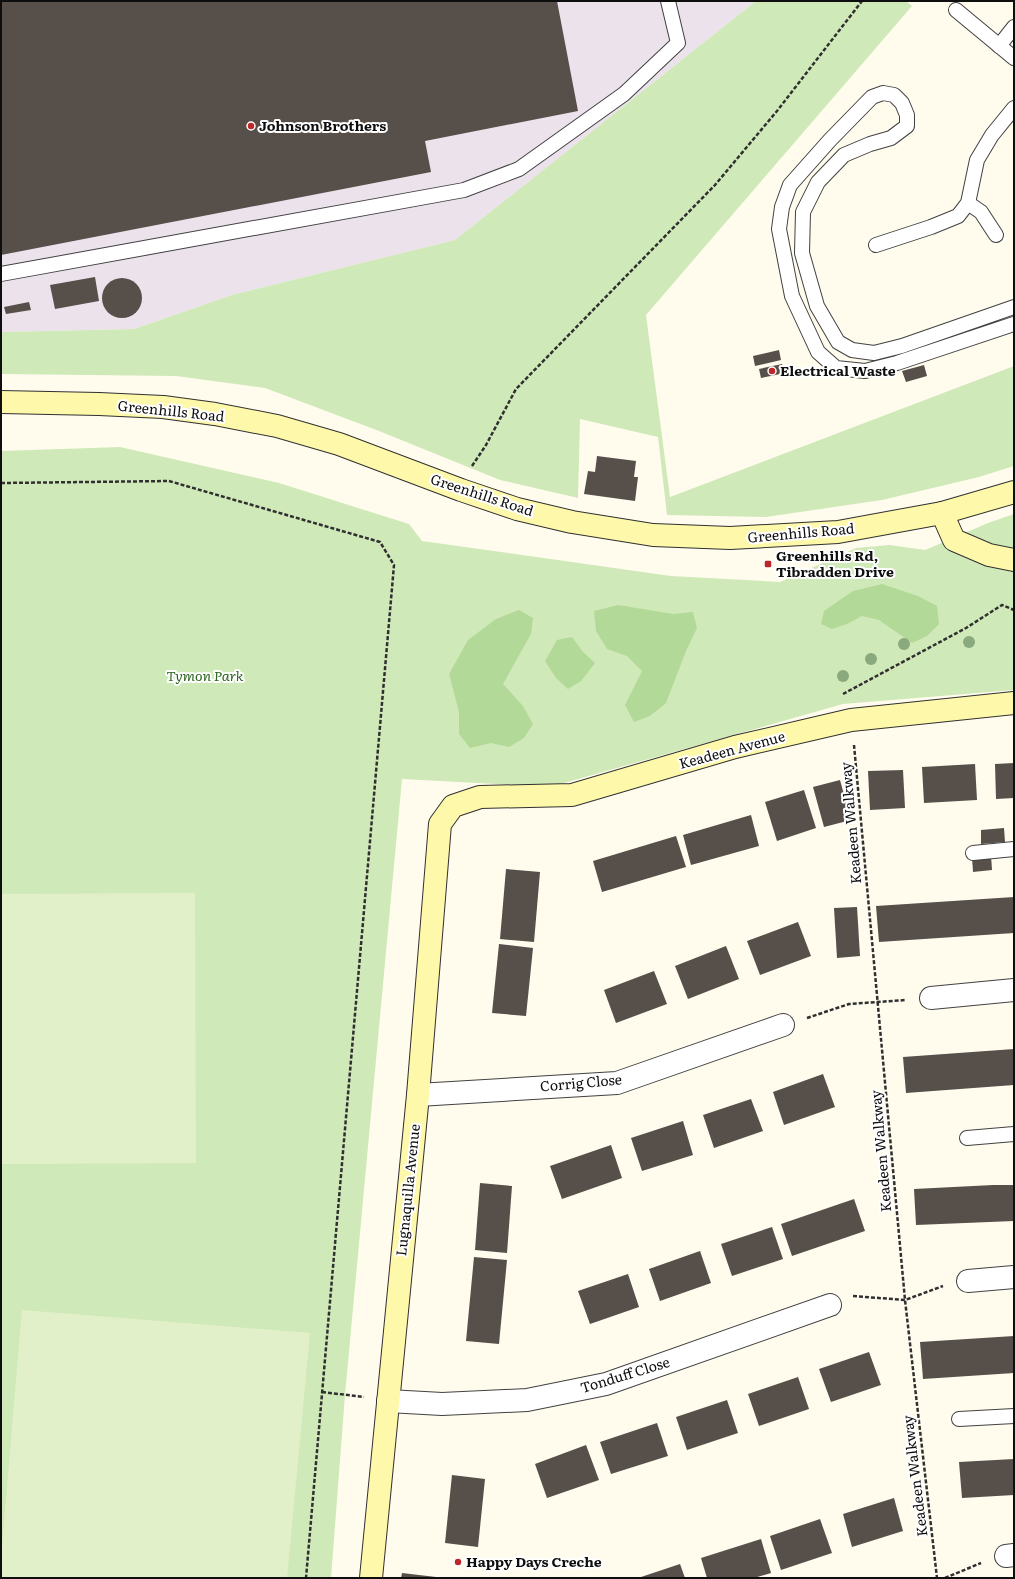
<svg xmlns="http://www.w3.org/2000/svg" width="1015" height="1579" font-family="Literata,serif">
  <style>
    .industrial { fill: #ebe2ec }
    .green { fill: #d0e9b9 }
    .forest { fill: #b3d998 }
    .pitch { fill: #e2f0ca }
    .building { fill: #564f4a }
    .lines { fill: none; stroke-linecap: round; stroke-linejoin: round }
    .lane-casing { stroke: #414141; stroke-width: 16 }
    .street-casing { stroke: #414141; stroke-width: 24 }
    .secondary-casing { stroke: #303030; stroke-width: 24 }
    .path { stroke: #303030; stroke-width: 2.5; stroke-dasharray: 4 2; stroke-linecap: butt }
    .lane { stroke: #fff; stroke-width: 14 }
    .street { stroke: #fff; stroke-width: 22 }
    .secondary { stroke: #fef8aa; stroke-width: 22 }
    .tree { fill: #8aa97c }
    .poi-dot { fill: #bc2729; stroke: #fff; stroke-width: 1.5 }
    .labels { text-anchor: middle; stroke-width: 4; stroke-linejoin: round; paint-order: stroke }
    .poi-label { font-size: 14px; font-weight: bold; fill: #0e0e0e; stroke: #fff; text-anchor: start }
    .street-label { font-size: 14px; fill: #0e0e0e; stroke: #fff }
    .park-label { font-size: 14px; font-style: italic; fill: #2b651e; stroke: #fff }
  </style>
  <rect width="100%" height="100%" fill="#fffcee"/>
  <polygon class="industrial" points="1,1 756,1 455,240 232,295 134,329 1,332"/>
  <g class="green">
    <polygon points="756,1 906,1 912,6 646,315 670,497 1014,366 1014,466 979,477 882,500 766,517 667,515 658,437 580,419 578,498 500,480 379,431 265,388 176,376 1,374 1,332 134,329 232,295 455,240"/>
    <polygon points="120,447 279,483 409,524 422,541 671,576 780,582 856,548 890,545 925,550 988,523 1014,514 1014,690 843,704 550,787 402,779 345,1395 331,1578 1,1578 1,451"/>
  </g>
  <g class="forest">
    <polygon points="882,584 918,596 937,606 939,624 927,636 912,643 879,620 862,616 847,624 832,629 821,624 824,611 853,591"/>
    <polygon points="618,605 673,614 693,612 697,628 686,651 666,703 650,716 634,722 625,705 642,671 627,656 607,649 596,631 594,611"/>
    <polygon points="519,610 533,618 531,634 503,684 523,706 533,724 524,738 509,747 491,743 470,748 459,734 459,712 449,674 468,640 496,619"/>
    <polygon points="572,637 583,652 595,663 581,681 568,689 556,678 545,661 557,640"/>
  </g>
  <g class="pitch">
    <polygon points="195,893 196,1163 1,1164 1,894"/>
    <polygon points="22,1310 310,1333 287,1578 1,1578 1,1558"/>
  </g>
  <g class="building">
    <polygon points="1,1 557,1 578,111 425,141 431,172 1,255"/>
    <polygon points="95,277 99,301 55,309 50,285"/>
    <circle cx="122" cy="298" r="20"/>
    <polygon points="29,302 31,310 6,314 4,307"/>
    <polygon points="779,350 781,360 755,366 753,356"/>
    <polygon points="782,364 785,373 761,378 759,369"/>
    <polygon points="924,365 927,376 906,382 902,371"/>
    <polygon points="597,456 636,461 634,477 638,477 635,501 584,494 588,471 595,472"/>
    <polygon points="1014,763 1014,798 996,799 995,764"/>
    <polygon points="975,764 977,800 924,803 922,767"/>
    <polygon points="903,770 905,808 870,810 868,771"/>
    <polygon points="840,780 851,820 824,827 813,787"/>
    <polygon points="804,790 816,828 777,841 765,802"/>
    <polygon points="751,815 759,846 691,865 683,835"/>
    <polygon points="1004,828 1005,842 981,844 981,830"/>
    <polygon points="676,836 686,867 602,892 593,861"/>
    <polygon points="991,855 992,870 973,872 972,857"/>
    <polygon points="506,869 540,872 534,942 500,939"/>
    <polygon points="1014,897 1014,933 879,942 876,906"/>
    <polygon points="857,907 860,956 837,958 834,908"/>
    <polygon points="798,922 811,956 760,975 747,941"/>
    <polygon points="499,944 533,948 526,1016 492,1013"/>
    <polygon points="726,946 739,979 688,999 675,966"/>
    <polygon points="654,971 667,1004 616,1023 604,990"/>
    <polygon points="1014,1049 1014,1085 906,1093 903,1057"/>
    <polygon points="823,1074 835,1107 784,1125 773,1092"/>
    <polygon points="751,1099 763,1131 714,1148 703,1115"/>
    <polygon points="683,1121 693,1155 642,1171 631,1138"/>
    <polygon points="611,1145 622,1178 562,1199 550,1166"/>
    <polygon points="480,1183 512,1186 507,1253 475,1250"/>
    <polygon points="993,1185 1014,1185 1014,1221 916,1225 914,1189"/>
    <polygon points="854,1199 865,1231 792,1256 781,1224"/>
    <polygon points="772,1227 783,1259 732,1276 721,1244"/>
    <polygon points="700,1251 711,1283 660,1301 649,1269"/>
    <polygon points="474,1257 507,1260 499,1344 466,1341"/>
    <polygon points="628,1274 639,1307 590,1324 578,1291"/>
    <polygon points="1014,1336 1014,1373 923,1379 920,1342"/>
    <polygon points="869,1352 881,1385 831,1402 819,1369"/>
    <polygon points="798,1377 809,1409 759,1426 748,1394"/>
    <polygon points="727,1400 738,1433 687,1450 676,1417"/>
    <polygon points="657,1423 668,1456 611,1474 600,1442"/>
    <polygon points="586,1445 599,1480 547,1498 535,1464"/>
    <polygon points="1014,1459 1014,1495 962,1498 959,1462"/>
    <polygon points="452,1475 485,1479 478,1547 445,1543"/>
    <polygon points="894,1498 903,1531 852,1547 843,1514"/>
    <polygon points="820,1519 832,1553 781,1570 770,1536"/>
    <polygon points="761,1539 771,1573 754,1578 707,1578 701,1558"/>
    <polygon points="680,1564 685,1578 638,1578"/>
    <polygon points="402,1573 436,1577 436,1578 401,1578"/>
  </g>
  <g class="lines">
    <defs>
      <g id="lane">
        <polyline points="956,10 1014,58"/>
        <polyline points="999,46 1014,27"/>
        <polyline points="968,203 981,212 996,235"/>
        <polyline points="876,245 931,227 958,216 968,203 977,160 992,135 1014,108"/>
        <polyline points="1,274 464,190 519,169 624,94 678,43 668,1"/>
        <polyline points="1014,307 902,346 874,353 852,350 838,342 817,306 802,253 803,212 818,182 844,155 870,144 891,138 907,126 907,115 902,103 894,95 883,93 872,97 830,140 790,185 782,207 779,229 792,296 818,352 836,368 865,371 897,363 1014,324"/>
        <polyline points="973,853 1014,849"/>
        <polyline points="967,1138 1014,1134"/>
        <polyline points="959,1419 1014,1416"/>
      </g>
      <g id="street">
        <polyline points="931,998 1014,990"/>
        <polyline points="418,1095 617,1083 783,1025"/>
        <polyline points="968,1281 1014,1277"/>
        <polyline points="388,1401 442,1404 527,1400 606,1384 830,1305"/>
        <polyline points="1006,1556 1014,1555"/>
      </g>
      <g id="secondary">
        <polyline points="1,402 99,404 163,407 215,414 277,426 339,444 461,490 517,509 572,522 653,535 730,538 838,532 942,513 1014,492"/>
        <polyline points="942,513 954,540 989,555 1014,560"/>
        <polyline points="371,1578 418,1095 440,824 453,806 480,797 572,795 735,747 851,720 1014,703"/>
      </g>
    </defs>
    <use href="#lane" class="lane-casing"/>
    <use href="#street" class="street-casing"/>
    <use href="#secondary" class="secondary-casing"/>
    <g class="path">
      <polyline points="472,466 486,445 516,389 715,185 777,111 862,1"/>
      <polyline points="1,483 169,481 380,542 394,565 306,1578"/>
      <polyline points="843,694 966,628 1002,605 1014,610"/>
      <polyline points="854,745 905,1300 937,1578"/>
      <polyline points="807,1018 849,1004 906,1000"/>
      <polyline points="853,1296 905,1300 943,1286"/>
      <polyline points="322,1392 364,1397"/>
      <polyline points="945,1578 981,1563"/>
    </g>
    <use href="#lane" class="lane"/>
    <use href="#street" class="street"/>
    <use href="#secondary" class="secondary"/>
  </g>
  <g class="tree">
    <circle cx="969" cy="642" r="6"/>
    <circle cx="904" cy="644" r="6"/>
    <circle cx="871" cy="659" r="6"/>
    <circle cx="843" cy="676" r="6"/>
  </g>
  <g class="poi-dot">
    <circle cx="251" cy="126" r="4"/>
    <circle cx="772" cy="371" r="4"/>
    <rect x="764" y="560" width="8" height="8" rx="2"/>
    <circle cx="458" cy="1562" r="4"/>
  </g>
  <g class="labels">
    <g class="poi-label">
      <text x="259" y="131">Johnson Brothers</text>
      <text x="780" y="376">Electrical Waste</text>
      <text x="776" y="561">Greenhills Rd,<tspan x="776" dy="16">Tibradden Drive</tspan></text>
      <text x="466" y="1567">Happy Days Creche</text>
    </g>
    <g class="street-label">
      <text transform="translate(171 411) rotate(6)" y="5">Greenhills Road</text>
      <text transform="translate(482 495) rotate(18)" y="5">Greenhills Road</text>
      <text transform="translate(801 533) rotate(-5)" y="5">Greenhills Road</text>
      <text transform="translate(732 750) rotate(-15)" y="5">Keadeen Avenue</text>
      <text transform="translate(851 823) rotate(-95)" y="5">Keadeen Walkway</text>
      <text transform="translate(581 1083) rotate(-5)" y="5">Corrig Close</text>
      <text transform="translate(881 1151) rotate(-95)" y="5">Keadeen Walkway</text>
      <text transform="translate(408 1190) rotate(-84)" y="5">Lugnaquilla Avenue</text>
      <text transform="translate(625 1375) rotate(-17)" y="5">Tonduff Close</text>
      <text transform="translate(915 1476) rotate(-97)" y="5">Keadeen Walkway</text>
    </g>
    <g class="park-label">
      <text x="205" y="681">Tymon Park</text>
    </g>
  </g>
  <rect width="1015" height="1579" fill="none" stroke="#0e0e0e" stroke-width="4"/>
</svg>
